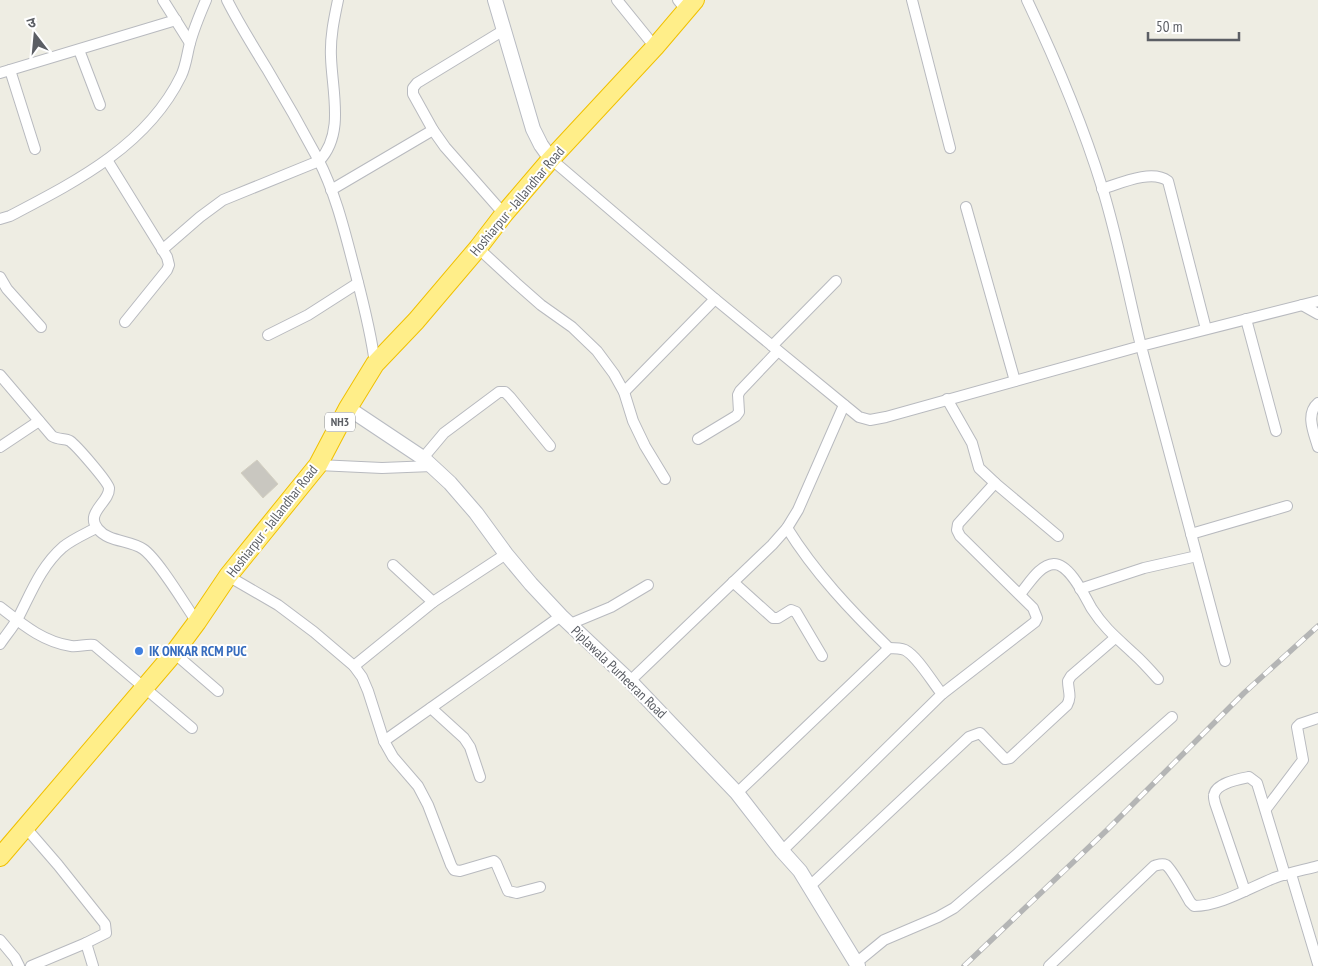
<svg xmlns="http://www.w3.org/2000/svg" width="1318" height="966" font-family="'PT Sans Narrow','Noto Sans Devanagari',sans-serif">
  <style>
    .building { fill: #c9c7c0; stroke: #d3cfc1 }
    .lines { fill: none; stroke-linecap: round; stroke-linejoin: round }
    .street-casing { stroke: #b8babf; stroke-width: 12 }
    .secondary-casing { stroke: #b8bbc2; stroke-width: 16 }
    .highway-casing { stroke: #f1c100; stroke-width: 20 }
    .street { stroke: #fff; stroke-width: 10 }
    .secondary { stroke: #fff; stroke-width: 14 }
    .highway { stroke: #ffee89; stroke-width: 18 }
    .rail-casing { stroke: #b4b5b5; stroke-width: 5.5 }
    .rail { stroke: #fff; stroke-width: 4; stroke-dasharray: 11; stroke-linecap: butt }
    .shop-dot { fill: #3f7fe0; stroke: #fff; stroke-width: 2 }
    .labels { text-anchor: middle; stroke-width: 4; stroke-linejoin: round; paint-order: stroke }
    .shield { fill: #fff; stroke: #8c8e92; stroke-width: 1 }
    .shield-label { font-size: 12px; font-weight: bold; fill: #5b5e64 }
    .street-label { font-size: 14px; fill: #5b5e64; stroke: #fff }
    .shop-label { font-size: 14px; font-weight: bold; fill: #366cbe; stroke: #fff; text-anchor: start }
  </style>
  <rect width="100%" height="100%" fill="#eeede3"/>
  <polygon class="building" points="257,460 278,484 263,498 241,473"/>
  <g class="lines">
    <defs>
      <g id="street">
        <polyline points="163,0 190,43"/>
        <path d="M227,0C239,24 253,46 267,69C285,99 302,129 318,159C336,194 345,233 355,271C363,302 371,332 375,364"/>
        <polyline points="617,0 655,47"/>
        <polyline points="678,0 686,10"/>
        <polyline points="912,0 950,148"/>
        <polyline points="79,50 100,105"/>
        <polyline points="10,70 35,149"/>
        <polyline points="0,73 176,20"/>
        <path d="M551,159L715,299L859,417L870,420L886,417L1141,346C1128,293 1118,239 1102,187C1082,122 1056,61 1027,0"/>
        <polyline points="107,160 167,257 169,265 167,270 125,322"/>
        <path d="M1102,189C1121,183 1152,169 1168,181L1206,329"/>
        <polyline points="331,190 433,130"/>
        <polyline points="966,207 1015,381"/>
        <polyline points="504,214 445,147 433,130 413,94 413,88 417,83 504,30"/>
        <path d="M0,219L10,216C75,182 147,146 181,76C186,66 187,54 190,43C194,28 200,14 206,0"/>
        <polyline points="478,248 516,283 541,305 572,327 597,351 614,374 624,392 633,421 645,446 665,479"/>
        <path d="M162,250L200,217L223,200L319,161C345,134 332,91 331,57C330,38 334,19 338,0"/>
        <polyline points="0,277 7,289 41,327"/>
        <polyline points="1302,305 1318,314"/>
        <polyline points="1246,319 1276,431"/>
        <polyline points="268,335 308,315 358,283"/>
        <polyline points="772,346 836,281"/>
        <path d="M0,375L52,436C58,440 65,438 70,441C77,446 108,482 109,488C110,502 84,513 98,529C108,542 130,540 143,549C158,559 185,605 197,622"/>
        <polyline points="624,392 715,299"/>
        <polyline points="947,399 972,443 979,468 995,483 1058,536"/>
        <path d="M1318,403C1305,414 1314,433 1318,447"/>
        <polyline points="698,439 736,416 739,412 738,395 740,391 778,351"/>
        <polyline points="0,447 39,421"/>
        <polyline points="423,458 444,433 499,392 505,392 510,397 550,446"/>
        <polyline points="318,465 382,468 432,466"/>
        <path d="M787,528C815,573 851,611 889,648"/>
        <polyline points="1191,534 1287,506"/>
        <polyline points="393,565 433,602"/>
        <polyline points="228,576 278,605 314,632 354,666 362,677 368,691 384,741 393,757 418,786 428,805 451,865 454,870 460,871 494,861 496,863 508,891 517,893 540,887"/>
        <polyline points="733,582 773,618 778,618 791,610 796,612 822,656"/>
        <polyline points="1080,589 1144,568 1197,556"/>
        <path d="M1020,594C1029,584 1039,565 1054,564C1070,564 1085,597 1092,609C1105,629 1117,638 1134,654C1142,661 1150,670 1158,679"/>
        <path d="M0,607C22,624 43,642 71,646C78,647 86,644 94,645L192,728"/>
        <polyline points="570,624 611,607 648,585"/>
        <path d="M0,644C6,635 13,627 18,618C31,593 41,566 63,547C73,539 85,534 96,528"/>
        <polyline points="174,653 218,691"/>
        <polyline points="1225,661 1141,346 1318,301"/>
        <polyline points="354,666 433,602 506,554"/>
        <polyline points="630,681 772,545 787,528 798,510 844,405"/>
        <polyline points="431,708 464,738 470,747 480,777"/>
        <polyline points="384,741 561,616"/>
        <path d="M737,793L889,648C894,648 900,648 905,650C918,657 932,682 942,694"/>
        <polyline points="1266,809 1303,760 1297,727 1300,724 1318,718"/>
        <polyline points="26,828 58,865 105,924 106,933 86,943"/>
        <polyline points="782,851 942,694 1035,622 1037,618 1033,608 960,536 957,530 958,524 995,483"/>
        <polyline points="1291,874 1318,964"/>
        <path d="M810,886L969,737L980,733L1005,759L1010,758L1067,705C1072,696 1068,691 1068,681L1071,676L1115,638"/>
        <path d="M1245,891L1215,803C1215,802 1213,796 1214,795C1216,783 1239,779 1249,777L1257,783L1285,875"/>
        <polyline points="0,940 15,958 19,966"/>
        <polyline points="856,963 884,940 938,917 954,908 1016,855 1172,717"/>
        <polyline points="31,966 86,943 93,966"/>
        <path d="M1049,966L1154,866C1158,865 1162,863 1166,865C1171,868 1186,895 1190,902L1194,906C1220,906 1249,888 1274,878C1288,873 1303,870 1318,866"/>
      </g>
      <g id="secondary">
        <polyline points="495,0 533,129 541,145 551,159"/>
        <polyline points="348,408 423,458 450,483 476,513 506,554 531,584 561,616 630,681 737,793 782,851 800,871 858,966"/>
      </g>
      <polyline id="highway" points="0,857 174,653 197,622 228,576 318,465 348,408 375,364 416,321 478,248 504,214 551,159 655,47 695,0"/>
    </defs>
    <use href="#street" class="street-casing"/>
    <use href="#secondary" class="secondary-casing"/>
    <use href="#highway" class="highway-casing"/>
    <use href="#street" class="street"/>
    <use href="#secondary" class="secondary"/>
    <use href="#highway" class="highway"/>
    <defs>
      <polyline id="rail" points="964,966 1107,830 1244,693 1318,626"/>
    </defs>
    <use href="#rail" class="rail-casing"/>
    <use href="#rail" class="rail"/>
  </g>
  <circle class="shop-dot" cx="139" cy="651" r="5"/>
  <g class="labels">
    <rect class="shield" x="325" y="412.5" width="30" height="19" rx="4"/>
    <g class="shield-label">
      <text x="340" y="426">NH3</text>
    </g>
    <g class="street-label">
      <text transform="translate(517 201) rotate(-50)" y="5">Hoshiarpur - Jallandhar Road</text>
      <text transform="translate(272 521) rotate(-52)" y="5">Hoshiarpur - Jallandhar Road</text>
      <text transform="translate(619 672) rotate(44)" y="5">Piplawala Purheeran Road</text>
    </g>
    <g class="shop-label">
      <text x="149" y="656">IK ONKAR RCM PUC</text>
    </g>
  </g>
  <g transform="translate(35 35) rotate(344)" stroke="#ffffff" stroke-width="4" paint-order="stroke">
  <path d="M0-4L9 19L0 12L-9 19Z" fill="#5b5e64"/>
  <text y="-8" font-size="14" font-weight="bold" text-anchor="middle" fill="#5b5e64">उ</text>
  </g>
  <path d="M1148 32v8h91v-8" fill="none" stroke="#5b5e64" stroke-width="2.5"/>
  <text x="1156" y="32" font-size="15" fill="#5b5e64" stroke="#ffffff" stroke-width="4" paint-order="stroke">50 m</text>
</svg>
